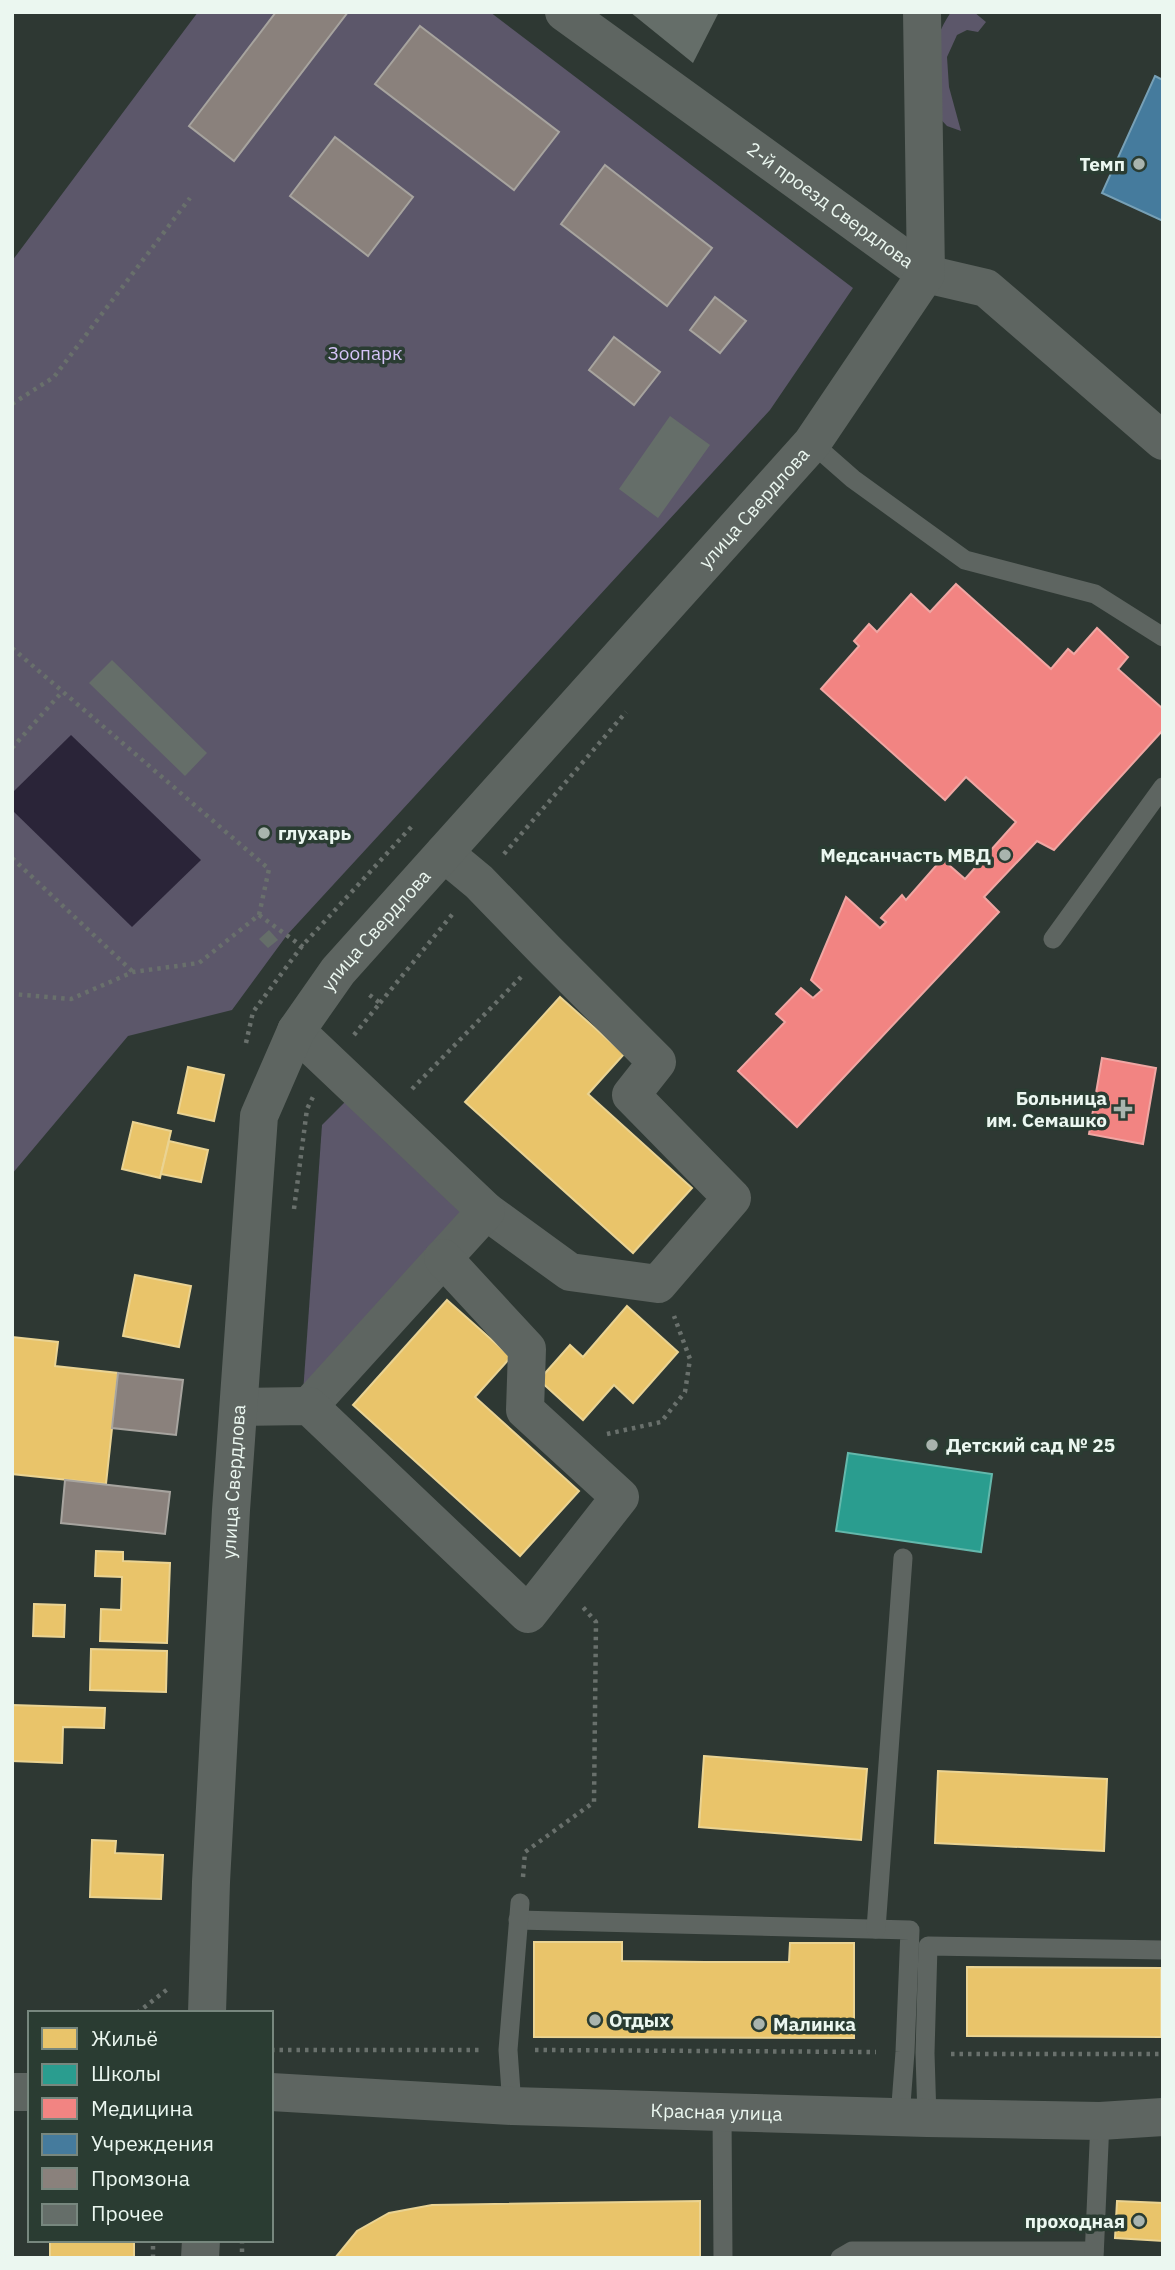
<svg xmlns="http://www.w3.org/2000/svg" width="1175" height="2270" font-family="'IBM Plex Sans',sans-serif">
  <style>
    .green { fill: #5c576a }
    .water { fill: #2a2438 }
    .homes { fill: #e9c46a; stroke: #ead392; stroke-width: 2 }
    .schools { fill: #2a9d8f; stroke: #64b8ac; stroke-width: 2 }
    .health { fill: #f28482; stroke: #f0a6a3; stroke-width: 2 }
    .public { fill: #457b9d; stroke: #77a0b6; stroke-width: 2 }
    .industry { fill: #8a817c; stroke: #a7a49f; stroke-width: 2 }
    .building { fill: #656e69 }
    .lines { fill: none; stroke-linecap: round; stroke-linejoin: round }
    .path { stroke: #69706c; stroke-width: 4.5; stroke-dasharray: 3.5 5; stroke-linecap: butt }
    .lane { stroke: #5e6561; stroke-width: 19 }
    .street { stroke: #5e6561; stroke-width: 38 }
    .secondary { stroke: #5e6561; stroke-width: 38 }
    .poi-dot { fill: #a9b4ae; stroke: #2a3c32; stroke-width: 2.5 }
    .labels { text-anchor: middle; stroke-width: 7; stroke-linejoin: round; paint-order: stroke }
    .poi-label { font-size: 19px; font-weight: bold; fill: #ebf7f0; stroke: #2a3c32; text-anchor: end }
    .street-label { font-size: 19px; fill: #ebf7f0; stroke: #2a3c32 }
    .park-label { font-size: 19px; fill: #d5c4f7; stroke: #2a3c32 }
  </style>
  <rect width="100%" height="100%" fill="#2e3833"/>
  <g class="green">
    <polygon points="198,12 490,12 853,288 770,410 287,935 232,1010 128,1036 12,1174 12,261"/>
    <path d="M951,12H974L986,22L978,32L967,30L957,35L947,57L949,87L961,131L947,126L933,111C932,73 928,45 951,12Z"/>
    <polygon points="352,1095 468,1211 303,1393 322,1125"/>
  </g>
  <polygon class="water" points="71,735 201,860 132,927 12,810 12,793"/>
  <g class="homes">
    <polygon points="560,997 624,1054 588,1094 692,1188 633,1253 465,1102"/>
    <polygon points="188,1067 224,1075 214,1121 178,1113"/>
    <polygon points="133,1122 171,1131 160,1178 122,1169"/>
    <polygon points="169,1141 208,1150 201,1182 161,1174"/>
    <polygon points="135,1275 191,1286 179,1347 123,1336"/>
    <polygon points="447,1300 511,1357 475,1397 579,1491 520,1556 353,1405"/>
    <polygon points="627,1306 678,1352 633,1403 614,1385 583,1420 539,1380 570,1345 583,1357"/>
    <polygon points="12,1337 58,1342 55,1366 118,1373 106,1484 12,1474"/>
    <polygon points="96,1551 123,1552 123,1561 170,1563 167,1643 100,1641 101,1609 121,1610 122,1577 95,1576"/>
    <polygon points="34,1604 65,1605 64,1637 33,1636"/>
    <polygon points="91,1649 167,1651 166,1692 90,1690"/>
    <polygon points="12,1705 105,1708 104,1728 63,1727 62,1763 12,1761"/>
    <polygon points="704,1756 867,1769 861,1840 699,1827"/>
    <polygon points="938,1771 1107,1779 1104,1851 935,1843"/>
    <polygon points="92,1840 116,1841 115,1853 163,1855 161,1899 90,1897"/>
    <polygon points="534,1942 622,1942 622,1961 705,1962 789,1962 790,1943 854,1943 854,2038 534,2037"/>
    <polygon points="967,1967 1161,1968 1161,2037 967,2036"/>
    <polygon points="700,2201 700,2258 335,2258 357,2231 389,2213 432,2205"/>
    <polygon points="1117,2201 1163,2203 1163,2241 1115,2238"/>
    <rect x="50" y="2240" width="84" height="18"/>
  </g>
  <polygon class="schools" points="848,1453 992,1474 981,1552 836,1531"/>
  <g class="health">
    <polygon points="956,584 1051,669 1068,649 1074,654 1097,628 1128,657 1118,669 1163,709 1163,730 1054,850 1037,841 984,897 999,912 797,1127 738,1071 785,1022 776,1014 801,988 813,998 822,990 811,980 846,897 880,928 886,922 881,918 902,895 906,900 942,859 965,879 1016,822 966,777 945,800 821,689 859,646 854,641 869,624 877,632 911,594 930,612"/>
    <polygon points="1102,1058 1156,1068 1143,1144 1089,1134"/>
  </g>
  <polygon class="public" points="1155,76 1163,80 1163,221 1102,193"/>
  <g class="industry">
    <polygon points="276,12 348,12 234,161 189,126"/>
    <polygon points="420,26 559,132 514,190 375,84"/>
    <polygon points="335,137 413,197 368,256 290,196"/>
    <polygon points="605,165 712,248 667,306 561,224"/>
    <polygon points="715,297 746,321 720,353 690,330"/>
    <polygon points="614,337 660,372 634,405 589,370"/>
    <polygon points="118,1373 183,1380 176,1435 112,1428"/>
    <polygon points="65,1480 170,1492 165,1534 61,1523"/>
  </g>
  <g class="building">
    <polygon points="630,12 719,12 693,63"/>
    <polygon points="670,416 710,445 658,518 619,489"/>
    <polygon points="112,660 207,753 185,776 89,683"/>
    <polygon points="269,930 278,940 268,948 259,939"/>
  </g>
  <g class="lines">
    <g class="path">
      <polyline points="12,404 54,377 190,198"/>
      <polyline points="12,648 269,869 259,915 199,963 133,972 71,999 12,994"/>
      <polyline points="12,748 62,692"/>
      <polyline points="504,854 626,712"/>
      <polyline points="12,858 133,972"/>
      <polyline points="259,915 303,947"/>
      <polyline points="380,1003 455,911"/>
      <polyline points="354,1035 380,1003 367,993"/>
      <polyline points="246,1043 253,1012 302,946 413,825"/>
      <polyline points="412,1089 521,977"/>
      <polyline points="294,1209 307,1109 313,1097"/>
      <polyline points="607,1434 661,1422 685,1392 690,1359 674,1316"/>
      <polyline points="523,1877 525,1852 594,1802 596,1622 581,1605"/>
      <polyline points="137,2013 169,1988"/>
      <polyline points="271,2050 480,2050"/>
      <polyline points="535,2050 876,2052"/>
      <polyline points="951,2054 1163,2054"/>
      <polyline points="242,2240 242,2258"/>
      <polyline points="153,2258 153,2240"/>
    </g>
    <g class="lane">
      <polyline points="812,443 853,479 965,560 1095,594 1163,637"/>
      <polyline points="1053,939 1163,787"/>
      <polyline points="518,1920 910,1930 905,2052 900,2117"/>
      <polyline points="876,1929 903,1558"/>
      <polyline points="512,2106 508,2050 520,1903"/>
      <polyline points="722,2111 723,2258"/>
      <polyline points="927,2118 925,2053 928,1946 1163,1950"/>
      <polyline points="840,2258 852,2251 1094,2251"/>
      <polyline points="1094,2258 1100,2121"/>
    </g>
    <g class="street">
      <path id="s1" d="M564,12L926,274L986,288L1163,441"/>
      <polyline points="444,853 479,882 546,951 657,1062 631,1095 732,1198 658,1284 570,1272 486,1211"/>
      <polyline points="296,1031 486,1211 309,1406"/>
      <polyline points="240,1407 309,1406 528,1614 620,1497 525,1410 527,1349 443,1258"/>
      <path id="s2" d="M207,2013L211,1882L231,1510L259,1116L296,1031L338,971L812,443L926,274L922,12"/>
      <polyline points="200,2258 201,2240"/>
    </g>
    <g class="secondary">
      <polyline points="12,2092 30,2092"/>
      <path id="s3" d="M271,2092L512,2106L927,2118L1100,2121L1163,2117"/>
    </g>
  </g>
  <g class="poi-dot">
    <circle cx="1139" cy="164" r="7"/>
    <circle cx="264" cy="833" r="7"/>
    <circle cx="1005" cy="855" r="7"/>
    <path d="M1119.5 1098.5h7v7h7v7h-7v7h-7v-7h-7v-7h7z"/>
    <circle cx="932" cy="1445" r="7"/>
    <circle cx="595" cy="2020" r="7"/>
    <circle cx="759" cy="2024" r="7"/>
    <circle cx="1139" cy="2221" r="7"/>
  </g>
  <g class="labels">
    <g class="poi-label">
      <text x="1125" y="171">Темп</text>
      <text x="278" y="840" text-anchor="start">глухарь</text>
      <text x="991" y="862">Медсанчасть МВД</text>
      <text x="1107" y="1105">Больница<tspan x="1107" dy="22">им. Семашко</tspan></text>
      <text x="946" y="1452" text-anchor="start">Детский сад № 25</text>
      <text x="609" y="2027" text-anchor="start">Отдых</text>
      <text x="773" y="2031" text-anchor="start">Малинка</text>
      <text x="1125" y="2228">проходная</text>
    </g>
    <g class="street-label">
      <text dy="7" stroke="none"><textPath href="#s1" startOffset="329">2-й проезд Свердлова</textPath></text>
      <text dy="7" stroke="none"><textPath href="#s2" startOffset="1687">улица Свердлова</textPath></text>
      <text dy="7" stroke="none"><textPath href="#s2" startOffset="1120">улица Свердлова</textPath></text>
      <text dy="7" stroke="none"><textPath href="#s2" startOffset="532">улица Свердлова</textPath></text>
      <text dy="7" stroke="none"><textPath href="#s3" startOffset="446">Красная улица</textPath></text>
    </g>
    <g class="park-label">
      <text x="365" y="360">Зоопарк</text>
    </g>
  </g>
  <rect width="1175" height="2270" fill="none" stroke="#ebf7f0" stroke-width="28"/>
  <rect x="28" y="2011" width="245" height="231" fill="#2a3c32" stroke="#77877e" stroke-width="2"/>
  <rect x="42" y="2028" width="35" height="21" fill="#e9c46a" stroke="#77877e" stroke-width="2"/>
  <text x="91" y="2046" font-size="21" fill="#ebf7f0">Жильё</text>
  <rect x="42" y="2064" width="35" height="21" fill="#2a9d8f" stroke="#77877e" stroke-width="2"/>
  <text x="91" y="2081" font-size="21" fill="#ebf7f0">Школы</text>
  <rect x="42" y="2098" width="35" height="21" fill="#f28482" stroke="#77877e" stroke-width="2"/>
  <text x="91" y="2116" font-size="21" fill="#ebf7f0">Медицина</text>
  <rect x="42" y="2134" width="35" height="21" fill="#457b9d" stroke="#77877e" stroke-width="2"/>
  <text x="91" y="2151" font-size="21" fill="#ebf7f0">Учреждения</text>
  <rect x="42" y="2168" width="35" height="21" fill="#8a817c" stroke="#77877e" stroke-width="2"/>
  <text x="91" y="2186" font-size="21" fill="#ebf7f0">Промзона</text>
  <rect x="42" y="2204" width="35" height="21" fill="#656e69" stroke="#77877e" stroke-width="2"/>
  <text x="91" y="2221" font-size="21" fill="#ebf7f0">Прочее</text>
</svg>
